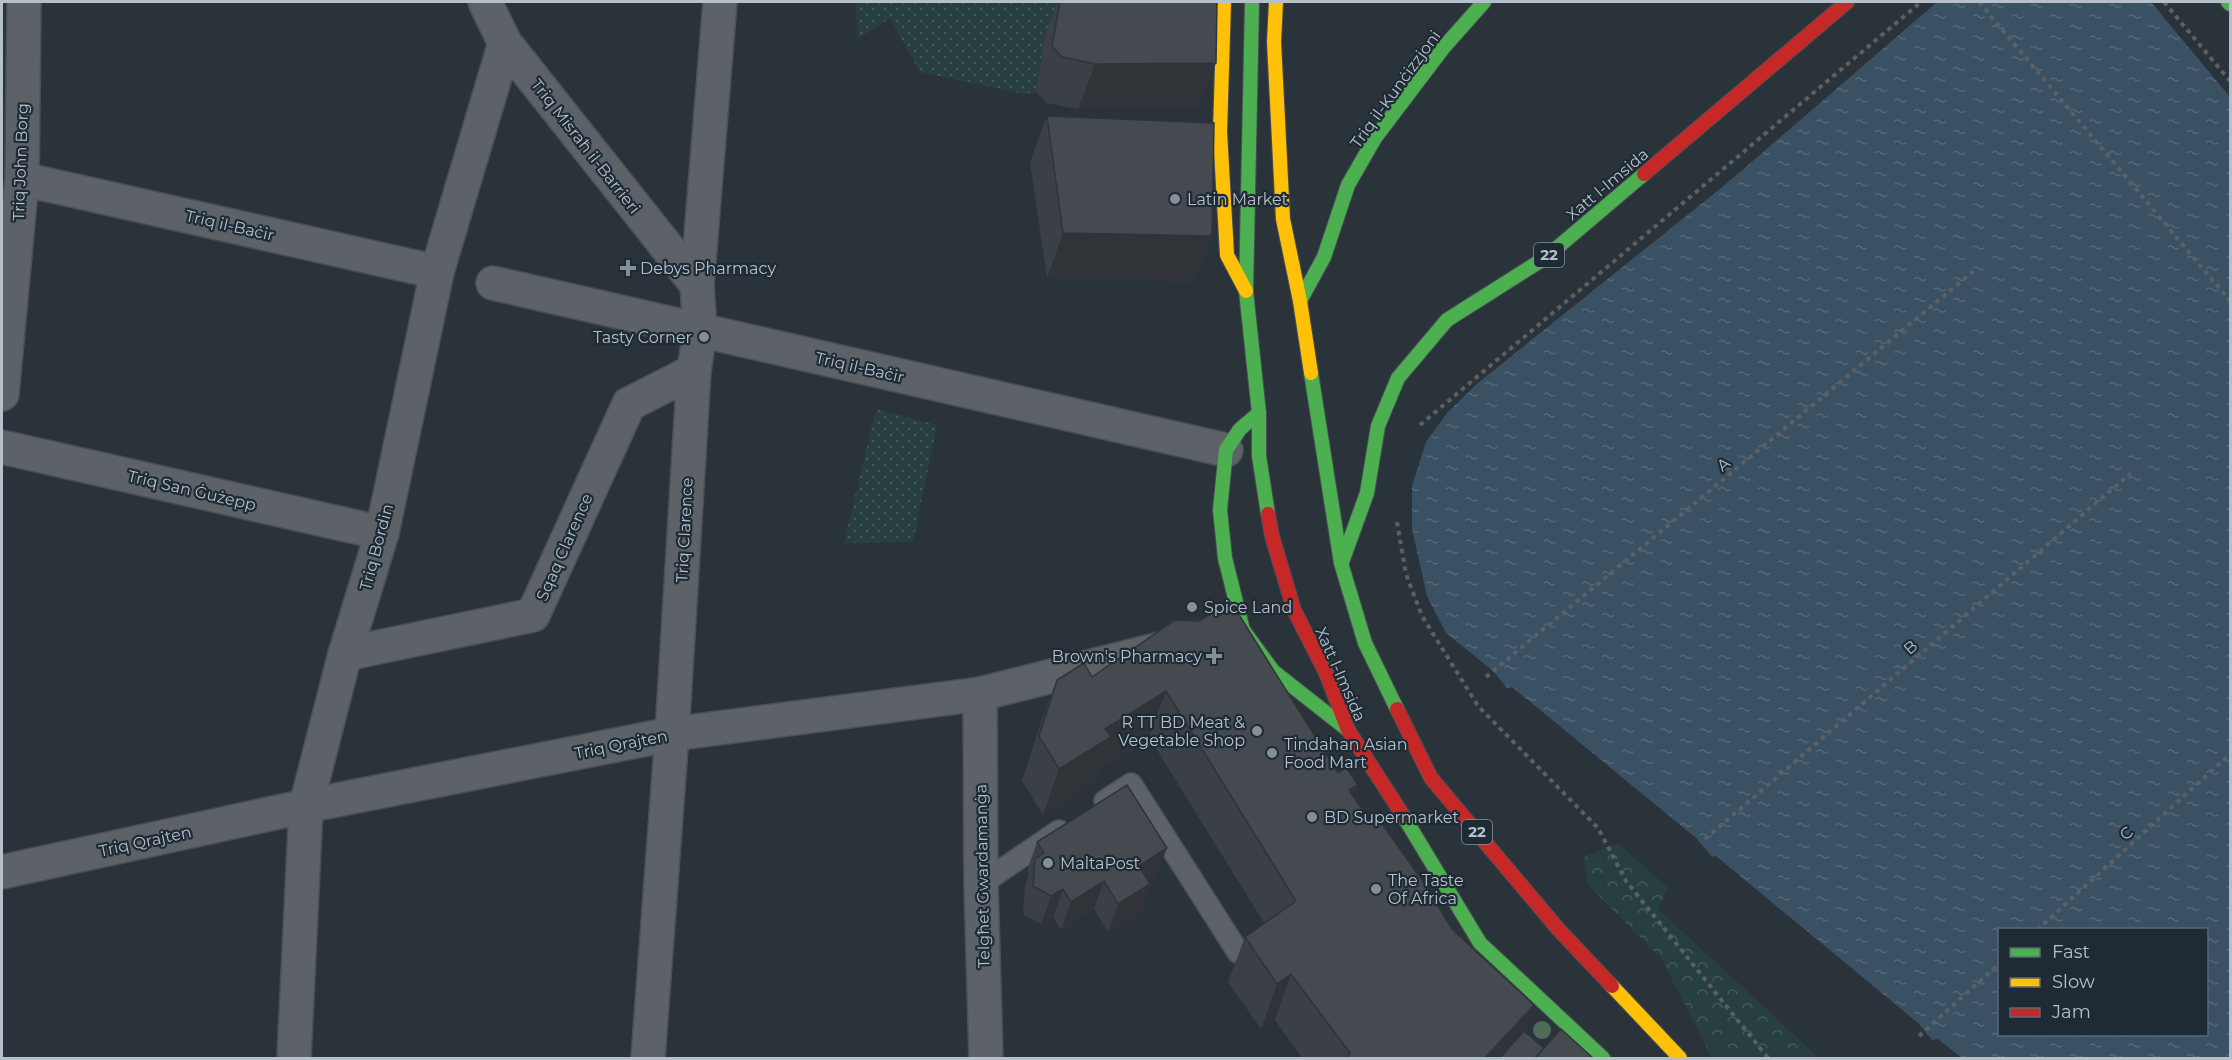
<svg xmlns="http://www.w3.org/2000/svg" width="2232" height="1060" font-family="Montserrat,sans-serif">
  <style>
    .grass { fill: url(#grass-dots) }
    .park { fill: url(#park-crowns) }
    .water { fill: url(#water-ripples); fill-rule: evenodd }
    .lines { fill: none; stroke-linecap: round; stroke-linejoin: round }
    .lane-casing { stroke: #494f54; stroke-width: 24 }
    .street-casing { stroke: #494f54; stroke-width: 36 }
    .fast-casing { stroke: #494f54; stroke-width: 16 }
    .slow-casing { stroke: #494f54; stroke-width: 16 }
    .jam-casing { stroke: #494f54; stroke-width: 16 }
    .path { stroke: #5a6064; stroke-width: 4; stroke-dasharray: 4.5 4.5; stroke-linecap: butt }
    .lane { stroke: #5c6267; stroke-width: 21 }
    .street { stroke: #5c6267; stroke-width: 33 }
    .fast { stroke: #4caf50; stroke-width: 14 }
    .slow { stroke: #ffc107; stroke-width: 14 }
    .jam { stroke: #c62828; stroke-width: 14 }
    .tree { fill: #4f6c59 }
    .wall { fill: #3a4045 }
    .shaded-wall { fill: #303438 }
    .building { fill: #444a50; stroke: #303438; stroke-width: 1.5 }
    .poi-dot { fill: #858f98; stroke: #1e2b35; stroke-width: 2 }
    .labels { text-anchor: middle; stroke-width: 4.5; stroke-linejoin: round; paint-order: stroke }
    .shield { fill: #1e2b35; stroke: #88939d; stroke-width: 1.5 }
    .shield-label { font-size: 15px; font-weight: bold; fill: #b6c0ca }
    .street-label { font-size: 16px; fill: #b6c0ca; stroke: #1e2b35 }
    .poi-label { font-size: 16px; fill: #b6c0ca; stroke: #1e2b35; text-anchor: start }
  </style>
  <defs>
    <pattern id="grass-dots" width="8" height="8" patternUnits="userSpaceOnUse" patternTransform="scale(1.5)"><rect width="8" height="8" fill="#283f3f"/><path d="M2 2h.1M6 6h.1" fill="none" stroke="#455959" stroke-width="1.8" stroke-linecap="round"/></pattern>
    <pattern id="park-crowns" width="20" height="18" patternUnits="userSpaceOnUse" patternTransform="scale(1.5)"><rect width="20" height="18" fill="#283f3f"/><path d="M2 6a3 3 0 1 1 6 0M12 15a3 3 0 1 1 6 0" fill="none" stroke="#455959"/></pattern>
    <pattern id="water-ripples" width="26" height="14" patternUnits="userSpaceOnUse" patternTransform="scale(1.5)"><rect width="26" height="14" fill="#3a5164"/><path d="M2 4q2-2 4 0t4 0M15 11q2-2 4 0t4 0" fill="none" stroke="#546879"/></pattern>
  </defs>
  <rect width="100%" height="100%" fill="#2b333a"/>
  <g class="grass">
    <polygon points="856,2 1201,2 1045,35 1036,92 1023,94 920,72 890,18 857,39"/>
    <polygon points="876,409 937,425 913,542 844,543"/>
  </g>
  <polygon class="park" points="1618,843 1668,888 1658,909 1819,1058 1712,1058 1661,958 1588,885 1584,857"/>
  <path class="water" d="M1937,2H2151L2230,97V1058H1962L1938,1039L1932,1040L1918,1023L1716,856L1712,857L1696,838L1512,687L1507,688L1493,671L1446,633L1427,596L1412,529V486L1426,442L1447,413L1478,383L1726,184ZM2000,930H2206V1034H2000Z"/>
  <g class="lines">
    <defs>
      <g id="lane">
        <polyline points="1105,801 1131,784 1238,952"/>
        <polyline points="981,884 1059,831"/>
      </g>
      <g id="street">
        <polyline points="485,2 505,43 697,285"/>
        <polyline points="22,179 437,272"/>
        <polyline points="493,283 1226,450"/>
        <polyline points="2,394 22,179 24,2"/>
        <polyline points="2,447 382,533"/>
        <polyline points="345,654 533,615 629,404 694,371"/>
        <polyline points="980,694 981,884 986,1058"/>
        <polyline points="2,872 306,806 672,734 980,694 1160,649"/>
        <polyline points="294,1058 306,806 345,654 382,533 437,272 505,43"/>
        <polyline points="648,1058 672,734 694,371 700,330 697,285 720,2"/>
      </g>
      <g id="fast">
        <polyline points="1252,2 1246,291 1259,413 1259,456 1268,514"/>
        <polyline points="2228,2 2230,4"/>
        <polyline points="1300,301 1324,257 1348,185 1375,138 1444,47 1484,2"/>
        <polyline points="1311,373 1341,563 1365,643 1397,709"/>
        <polyline points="1259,413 1240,429 1226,450 1220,510 1225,558 1243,630 1273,671 1348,730"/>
        <polyline points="1342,562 1367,493 1378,426 1398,378 1447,320 1545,258 1644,174"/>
        <polyline points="1404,817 1480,943 1603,1058"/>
      </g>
      <g id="slow">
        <polyline points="1224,2 1220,132 1227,255 1246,291"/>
        <polyline points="1276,2 1274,42 1283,219 1300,301 1311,373"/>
        <polyline points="1612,986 1680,1058"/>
      </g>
      <g id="jam">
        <polyline points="1644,174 1847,2"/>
        <polyline points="1268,514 1272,536 1294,610 1326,673 1348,730 1404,817"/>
        <polyline points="1397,709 1431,778 1559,930 1612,986"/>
      </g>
    </defs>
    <use href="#lane" class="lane-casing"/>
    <use href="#street" class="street-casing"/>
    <use href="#fast" class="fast-casing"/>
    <use href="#slow" class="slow-casing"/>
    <use href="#jam" class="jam-casing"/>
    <g class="path">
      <polyline points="1979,2 2230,301"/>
      <polyline points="2164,2 2230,81"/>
      <polyline points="1420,425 1921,2"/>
      <polyline points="1397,522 1406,574 1422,616 1478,706 1598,828 1626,881 1768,1058"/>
      <polyline points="1486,677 1976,269"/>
      <polyline points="1705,839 2131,473"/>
      <polyline points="2037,930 2230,754"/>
      <polyline points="1919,1036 2000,963"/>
    </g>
    <use href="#lane" class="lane"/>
    <use href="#street" class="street"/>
    <use href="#fast" class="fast"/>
    <use href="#slow" class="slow"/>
    <use href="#jam" class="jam"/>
  </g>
  <circle class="tree" cx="1542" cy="1030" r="9"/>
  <g class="wall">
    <polygon points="1057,2 1217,2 1199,109 1078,109 1046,103 1036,92 1045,35"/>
    <polygon points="1047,116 1195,282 1047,278 1030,162"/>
    <polygon points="1175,620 1338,773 1358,785 1353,796 1371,823 1452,929 1534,1005 1524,1031 1544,1048 1594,1059 1303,1059 1275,1020 1261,1029 1228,982 1245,937 1264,923 1149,737 1100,768 1094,783 1043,815 1022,781 1040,725 1057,680 1092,677"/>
    <polygon points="1037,842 1156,877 1148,882 1150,884 1139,913 1108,932 1094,909 1061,930 1053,917 1041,924 1023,914 1025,887 1029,874 1027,871"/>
  </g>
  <g class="shaded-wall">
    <polygon points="1216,63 1199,109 1078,109 1095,64"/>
    <polygon points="1063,233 1212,236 1195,282 1047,278"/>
    <polygon points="1166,691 1149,737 1100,768 1094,783 1043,815 1059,769 1105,729"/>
    <polygon points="1358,785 1341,831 1349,790"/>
    <polygon points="1167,848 1156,877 1129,894 1139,866"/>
    <polygon points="1104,881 1094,909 1061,930 1071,902"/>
    <polygon points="1150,884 1139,913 1108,932 1118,904"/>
    <polygon points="1063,889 1053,917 1041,924 1051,896"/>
    <polygon points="1291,974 1275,1020 1261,1029 1277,984"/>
    <polygon points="1534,1005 1517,1050 1509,1059 1484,1059"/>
  </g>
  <g class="building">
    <polygon points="1060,2 1217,2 1216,63 1095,64 1062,57 1052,46"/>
    <polygon points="1047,116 1214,123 1212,236 1063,233"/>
    <polygon points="1231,602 1338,773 1346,767 1358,785 1349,790 1371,823 1378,818 1424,883 1452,929 1534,1005 1484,1059 1346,1059 1350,1053 1291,974 1277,984 1245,937 1296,901 1166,691 1105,729 1111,737 1059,769 1039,736 1057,680 1084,663 1092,677 1175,620 1199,621"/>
    <polygon points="1127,785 1167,848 1139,866 1150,884 1118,904 1104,881 1071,902 1063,889 1051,896 1033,886 1035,859 1044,853 1037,842"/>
    <polygon points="1561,1029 1594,1059 1534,1059"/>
    <polygon points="1524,1031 1544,1048 1534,1059 1499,1059"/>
  </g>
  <g class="poi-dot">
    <circle cx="1175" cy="199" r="6"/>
    <path d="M625 259h6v6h6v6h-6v6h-6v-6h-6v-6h6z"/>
    <circle cx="704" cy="337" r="6"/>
    <circle cx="1192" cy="607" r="6"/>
    <path d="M1211 647h6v6h6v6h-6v6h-6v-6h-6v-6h6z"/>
    <circle cx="1257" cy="731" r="6"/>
    <circle cx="1272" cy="753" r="6"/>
    <circle cx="1312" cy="817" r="6"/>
    <circle cx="1048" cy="863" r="6"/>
    <circle cx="1376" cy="889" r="6"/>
  </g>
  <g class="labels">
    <g class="shield">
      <rect x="1534" y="243" width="30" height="24" rx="4.5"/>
      <rect x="1462" y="820" width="30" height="24" rx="4.5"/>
    </g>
    <g class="shield-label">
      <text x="1549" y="260">22</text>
      <text x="1477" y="837">22</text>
    </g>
    <g class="street-label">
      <text transform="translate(1395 89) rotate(-54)" y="6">Triq il-Kunċizzjoni</text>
      <text transform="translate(586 146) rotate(52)" y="6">Triq Misraħ il-Barrieri</text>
      <text transform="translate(20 162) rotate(-88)" y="6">Triq John Borg</text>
      <text transform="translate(1607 184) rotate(-40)" y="6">Xatt l-Imsida</text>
      <text transform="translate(230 225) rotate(13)" y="6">Triq il-Baċir</text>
      <text transform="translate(860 367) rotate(13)" y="6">Triq il-Baċir</text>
      <text transform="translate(1723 464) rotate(-40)" y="6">A</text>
      <text transform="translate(192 490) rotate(13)" y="6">Triq San Ġużepp</text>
      <text transform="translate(684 530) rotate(-87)" y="6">Triq Clarence</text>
      <text transform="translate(376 547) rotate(-75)" y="6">Triq Bordin</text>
      <text transform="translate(564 547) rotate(-66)" y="6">Sqaq Clarence</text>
      <text transform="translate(1910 647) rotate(-41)" y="6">B</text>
      <text transform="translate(1341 674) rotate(66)" y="6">Xatt l-Imsida</text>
      <text transform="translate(621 744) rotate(-11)" y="6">Triq Qrajten</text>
      <text transform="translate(2126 833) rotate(-42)" y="6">C</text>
      <text transform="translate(145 841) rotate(-12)" y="6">Triq Qrajten</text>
      <text transform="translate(982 876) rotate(-91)" y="6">Telgħet Gwardamanġa</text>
    </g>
    <g class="poi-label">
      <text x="1187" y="205">Latin Market</text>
      <text x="640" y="274">Debys Pharmacy</text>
      <text x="692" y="343" text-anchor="end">Tasty Corner</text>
      <text x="1204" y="613">Spice Land</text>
      <text x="1202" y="662" text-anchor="end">Brown's Pharmacy</text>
      <text x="1245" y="728" text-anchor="end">R TT BD Meat &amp;<tspan x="1245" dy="18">Vegetable Shop</tspan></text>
      <text x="1284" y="750">Tindahan Asian<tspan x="1284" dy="18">Food Mart</tspan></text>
      <text x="1324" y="823">BD Supermarket</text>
      <text x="1060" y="869">MaltaPost</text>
      <text x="1388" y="886">The Taste<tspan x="1388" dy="18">Of Africa</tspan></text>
    </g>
  </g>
  <rect width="2232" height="1060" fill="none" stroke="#b6c0ca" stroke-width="6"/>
  <rect x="1998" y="928" width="210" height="108" fill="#1e2b35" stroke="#5b6771" stroke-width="1.5"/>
  <rect x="2010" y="948" width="30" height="9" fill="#4caf50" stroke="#5b6771" stroke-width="1.5"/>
  <text x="2052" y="958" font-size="18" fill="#b6c0ca">Fast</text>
  <rect x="2010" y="978" width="30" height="9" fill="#ffc107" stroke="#5b6771" stroke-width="1.5"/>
  <text x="2052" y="988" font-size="18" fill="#b6c0ca">Slow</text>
  <rect x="2010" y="1008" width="30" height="9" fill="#c62828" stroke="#5b6771" stroke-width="1.5"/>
  <text x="2052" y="1018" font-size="18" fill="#b6c0ca">Jam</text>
</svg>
